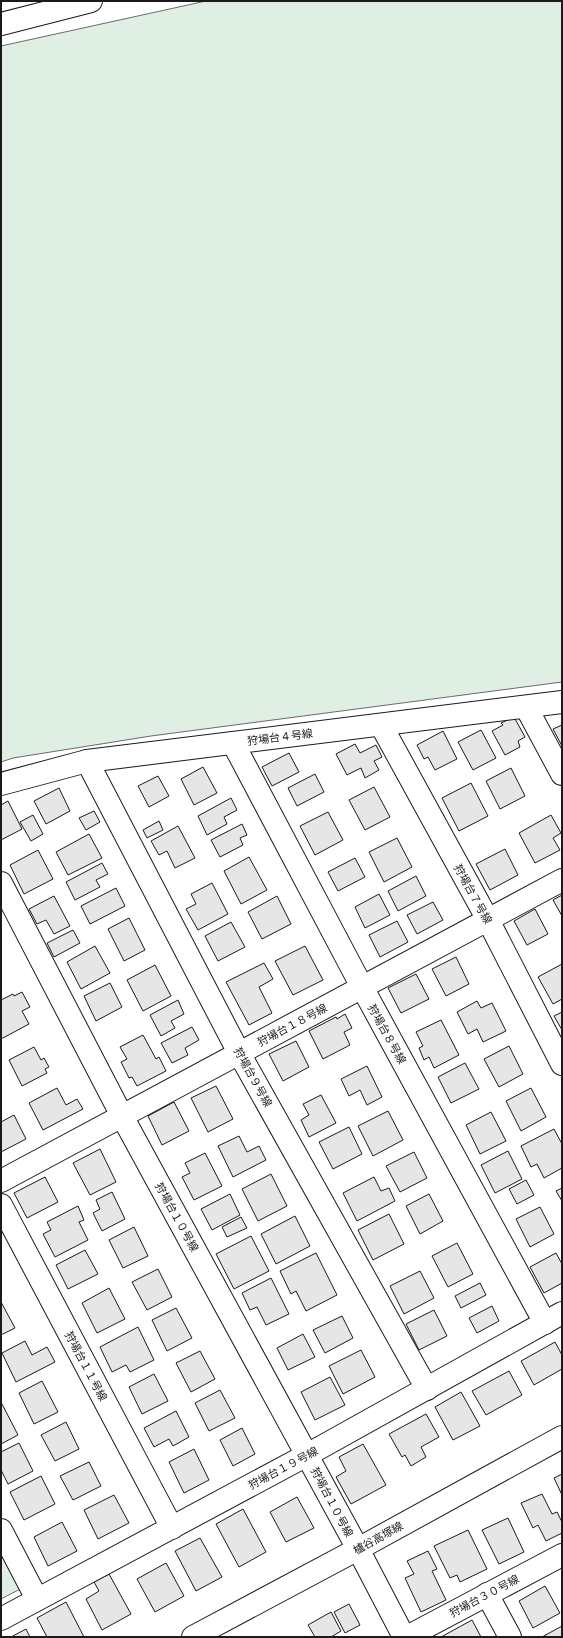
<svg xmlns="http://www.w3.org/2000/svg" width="563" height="1638" font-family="'Sofia Sans Condensed','Noto Sans JP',sans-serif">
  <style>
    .green { fill: #e0efe3; stroke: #6a6a6a }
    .building { fill: #e6e6e6; stroke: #1a1a1a }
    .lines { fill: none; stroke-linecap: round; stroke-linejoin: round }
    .minor-casing { stroke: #1a1a1a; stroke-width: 24 }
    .tertiary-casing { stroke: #1a1a1a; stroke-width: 24 }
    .primary-casing { stroke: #1a1a1a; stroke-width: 24 }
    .minor { stroke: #fff; stroke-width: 22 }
    .tertiary { stroke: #fff; stroke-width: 22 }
    .primary { stroke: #fff; stroke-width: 22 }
    .labels { text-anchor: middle; stroke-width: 3; stroke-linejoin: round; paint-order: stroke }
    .street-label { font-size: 11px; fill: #1a1a1a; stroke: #fff }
  </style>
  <rect width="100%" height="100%" fill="#fff"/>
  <g class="green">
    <polygon points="206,1 562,1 562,682 151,736 13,758 1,762 1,46"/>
    <polygon points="1,1539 26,1586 1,1599"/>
  </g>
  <g class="building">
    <polygon points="514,717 525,737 518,741 520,747 505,755 492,731 503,725 501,723"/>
    <polygon points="562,725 562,746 553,729"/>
    <polygon points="481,730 496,758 473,770 458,742"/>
    <polygon points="443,731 457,759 435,770 428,757 424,759 417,745"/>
    <polygon points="355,744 360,753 376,745 382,757 374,761 379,770 365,778 361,768 347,775 336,754"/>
    <polygon points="289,753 299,772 272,786 262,767"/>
    <polygon points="203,767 217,793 194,805 181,779"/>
    <polygon points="511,768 525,796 500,809 486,781"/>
    <polygon points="315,774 324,792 297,806 288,788"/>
    <polygon points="158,776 169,796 149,807 138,786"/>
    <polygon points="471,783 488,816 459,831 442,798"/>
    <polygon points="374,787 390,817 365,830 349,800"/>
    <polygon points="59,788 70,811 46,824 34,801"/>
    <polygon points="231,798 237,810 224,817 227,824 207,835 198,816"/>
    <polygon points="8,801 22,829 1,840 1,805"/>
    <polygon points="94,811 100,822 86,830 79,818"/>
    <polygon points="328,812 343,840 315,855 300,826"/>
    <polygon points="33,815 43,834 31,841 20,822"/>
    <polygon points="551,815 561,833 553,838 560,850 535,863 519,833"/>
    <polygon points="159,821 163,830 147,838 143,830"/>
    <polygon points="242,824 247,835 240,838 243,845 220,857 211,840"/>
    <polygon points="178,826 195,858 175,868 167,851 159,855 151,841"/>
    <polygon points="89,834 102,858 68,875 56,852"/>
    <polygon points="397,838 412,867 384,882 369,852"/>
    <polygon points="505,849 518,875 490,890 476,864"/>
    <polygon points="38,850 53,879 24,894 10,865"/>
    <polygon points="249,857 267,890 241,904 224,871"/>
    <polygon points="355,858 365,877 338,891 328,872"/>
    <polygon points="102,863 108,874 96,880 100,887 75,900 66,882"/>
    <polygon points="416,876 426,896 398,911 388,891"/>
    <polygon points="212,883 228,914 198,930 186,909 196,904 191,894"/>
    <polygon points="116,888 125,906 90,924 81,906"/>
    <polygon points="379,894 390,915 365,928 355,907"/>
    <polygon points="562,895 562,916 553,900"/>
    <polygon points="54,896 70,926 54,934 46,920 37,924 29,909"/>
    <polygon points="277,896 291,924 262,939 248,912"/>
    <polygon points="433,902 443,920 417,934 407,915"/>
    <polygon points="535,909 548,934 527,945 514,921"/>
    <polygon points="129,918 145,950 124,961 108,929"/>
    <polygon points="397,921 408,942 380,957 369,935"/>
    <polygon points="231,922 245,947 218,961 205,936"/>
    <polygon points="73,930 80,943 54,957 47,943"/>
    <polygon points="95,946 110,973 81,989 67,962"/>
    <polygon points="305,946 323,980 293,995 275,961"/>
    <polygon points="456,957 469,984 446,996 432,969"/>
    <polygon points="264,963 273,979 259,987 272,1013 249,1025 226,982"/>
    <polygon points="562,964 562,999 553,1004 538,977"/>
    <polygon points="155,965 171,996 143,1011 127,980"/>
    <polygon points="416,974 429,999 401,1013 388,988"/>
    <polygon points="110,983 122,1007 96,1021 84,996"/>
    <polygon points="22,992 30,1007 22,1011 29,1024 1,1039 1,1000 13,994 14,996"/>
    <polygon points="178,1000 184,1014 171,1021 175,1028 161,1036 150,1015"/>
    <polygon points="477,1001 481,1008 492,1003 506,1031 483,1042 477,1029 468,1034 457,1012"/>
    <polygon points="562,1012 562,1030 554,1016"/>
    <polygon points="345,1014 352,1028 344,1032 350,1045 323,1059 309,1031 336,1017 337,1019"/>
    <polygon points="441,1020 459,1055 434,1068 429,1057 424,1060 419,1048 423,1046 416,1032"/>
    <polygon points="192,1027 199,1040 185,1048 188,1055 172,1063 161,1043"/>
    <polygon points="143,1035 156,1059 159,1057 166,1071 137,1086 132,1077 129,1078 121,1062 127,1059 120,1047"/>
    <polygon points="296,1041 309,1067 283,1081 269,1054"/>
    <polygon points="509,1046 523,1074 499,1087 484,1059"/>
    <polygon points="34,1047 41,1060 44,1058 49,1067 45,1069 47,1073 22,1086 9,1060"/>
    <polygon points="465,1063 479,1089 451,1103 438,1077"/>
    <polygon points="367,1066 382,1097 367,1105 360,1090 349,1096 341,1079"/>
    <polygon points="216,1086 233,1119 208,1132 191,1098"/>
    <polygon points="57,1088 66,1105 77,1099 83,1109 43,1130 29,1103"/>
    <polygon points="531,1088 546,1117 521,1131 506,1101"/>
    <polygon points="321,1095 336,1123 309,1137 301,1120 309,1115 303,1104"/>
    <polygon points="174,1102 189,1131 162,1145 148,1116"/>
    <polygon points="388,1111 403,1140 373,1156 358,1126"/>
    <polygon points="491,1112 506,1141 480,1154 466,1125"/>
    <polygon points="14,1115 26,1139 1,1152 1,1122"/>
    <polygon points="349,1127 362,1154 333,1169 319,1142"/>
    <polygon points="554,1129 562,1144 562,1168 544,1178 537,1164 531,1167 521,1146"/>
    <polygon points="239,1136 247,1152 259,1146 266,1160 233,1177 218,1146"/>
    <polygon points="100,1149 116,1182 90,1195 73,1163"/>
    <polygon points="508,1151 522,1179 495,1193 481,1165"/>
    <polygon points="414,1152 427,1178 400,1192 386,1166"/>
    <polygon points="205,1153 222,1186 194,1200 182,1177 190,1173 185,1163"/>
    <polygon points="271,1174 287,1206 258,1221 242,1189"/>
    <polygon points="45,1177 58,1202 27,1218 14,1193"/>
    <polygon points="374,1177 381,1191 389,1188 395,1201 357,1221 343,1193"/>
    <polygon points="526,1180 534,1195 517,1204 509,1189"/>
    <polygon points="562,1188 562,1201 556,1191"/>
    <polygon points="112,1192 125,1219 102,1231 93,1213 100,1209 96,1200"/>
    <polygon points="230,1194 240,1215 212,1230 201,1209"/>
    <polygon points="429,1194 443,1221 420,1234 406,1206"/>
    <polygon points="78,1206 84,1220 79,1222 88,1240 55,1257 43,1234 51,1230 47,1222"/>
    <polygon points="540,1207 554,1234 530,1247 516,1219"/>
    <polygon points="389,1214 404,1244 373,1260 358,1230"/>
    <polygon points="295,1216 310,1246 276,1264 261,1234"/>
    <polygon points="241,1217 247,1228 227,1237 222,1227"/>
    <polygon points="134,1227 148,1256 123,1268 109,1240"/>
    <polygon points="251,1236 269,1271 234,1289 216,1254"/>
    <polygon points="457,1243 473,1274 448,1287 432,1256"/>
    <polygon points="85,1250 98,1274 68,1289 56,1265"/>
    <polygon points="316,1253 337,1295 306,1311 296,1291 291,1294 280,1271"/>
    <polygon points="556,1253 562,1264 562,1283 544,1293 530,1267"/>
    <polygon points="158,1269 172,1297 147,1310 132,1282"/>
    <polygon points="420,1271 434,1298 404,1314 390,1286"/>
    <polygon points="271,1278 289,1314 266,1325 257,1307 250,1310 242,1293"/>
    <polygon points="480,1283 486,1295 461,1308 455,1296"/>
    <polygon points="109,1288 125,1319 97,1333 82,1303"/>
    <polygon points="1,1302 15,1328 1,1335"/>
    <polygon points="492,1306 499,1321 477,1333 469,1318"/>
    <polygon points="176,1308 192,1338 167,1351 152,1320"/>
    <polygon points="434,1310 447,1336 419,1350 406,1324"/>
    <polygon points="342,1316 353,1338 325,1353 313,1330"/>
    <polygon points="138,1327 154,1360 130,1372 126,1365 112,1372 100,1347"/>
    <polygon points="303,1334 315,1357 288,1370 277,1348"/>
    <polygon points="25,1341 32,1355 47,1347 55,1362 16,1382 2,1353"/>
    <polygon points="555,1342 562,1355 562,1369 534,1385 521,1361"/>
    <polygon points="361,1350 375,1377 343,1394 329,1366"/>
    <polygon points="200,1351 215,1379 191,1392 176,1363"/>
    <polygon points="509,1371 522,1395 486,1415 472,1391"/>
    <polygon points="154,1374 168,1401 142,1414 129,1387"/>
    <polygon points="330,1377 345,1405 315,1420 301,1392"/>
    <polygon points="42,1381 58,1412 34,1424 19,1393"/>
    <polygon points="220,1390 235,1418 209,1431 195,1403"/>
    <polygon points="461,1392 480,1426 453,1440 435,1407"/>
    <polygon points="2,1404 18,1435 1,1444 1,1405"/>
    <polygon points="176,1411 189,1437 173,1446 169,1439 154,1447 144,1428"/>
    <polygon points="426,1414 439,1437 421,1447 426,1457 411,1466 405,1455 402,1457 389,1434"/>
    <polygon points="66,1422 79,1449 55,1461 41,1435"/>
    <polygon points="242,1428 255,1454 233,1466 220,1440"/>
    <polygon points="19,1443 33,1471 8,1484 1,1470 1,1452"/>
    <polygon points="363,1444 386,1485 351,1504 336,1477 346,1471 339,1457"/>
    <polygon points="194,1449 209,1480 184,1493 169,1462"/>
    <polygon points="89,1462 101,1486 73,1500 60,1476"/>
    <polygon points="562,1474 562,1495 554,1478"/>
    <polygon points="41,1476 55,1504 24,1520 10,1492"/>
    <polygon points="542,1494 552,1514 557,1512 562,1522 562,1533 546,1541 538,1525 533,1528 521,1503"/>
    <polygon points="114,1495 129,1523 98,1539 84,1510"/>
    <polygon points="297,1497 314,1528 286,1542 270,1512"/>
    <polygon points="243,1509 266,1552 239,1567 216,1524"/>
    <polygon points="508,1518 524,1552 499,1564 482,1530"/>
    <polygon points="62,1522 77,1551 48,1566 34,1537"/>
    <polygon points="468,1530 487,1569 460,1582 457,1575 450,1578 434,1546"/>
    <polygon points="200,1538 222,1577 196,1591 175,1551"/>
    <polygon points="428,1551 437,1569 432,1571 446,1600 421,1612 405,1578 414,1574 407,1561"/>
    <polygon points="166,1563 184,1596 155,1612 137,1579"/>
    <polygon points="109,1574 131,1614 102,1630 86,1599 99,1591 94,1582"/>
    <polygon points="545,1586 560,1613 533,1628 519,1601"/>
    <polygon points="66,1602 84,1637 47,1637 37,1618"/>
    <polygon points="349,1604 360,1625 345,1633 334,1612"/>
    <polygon points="331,1612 341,1631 331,1637 315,1637 308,1625"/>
    <polygon points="472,1620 481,1637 441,1637"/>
    <polygon points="562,1626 562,1637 542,1637"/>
    <polygon points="26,1629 30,1637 11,1637"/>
  </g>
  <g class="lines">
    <defs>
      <g id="minor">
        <polyline points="526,707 562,774"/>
        <polyline points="381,725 488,920 562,1064"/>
        <polyline points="233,743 362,987 545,1323"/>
        <polyline points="87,761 239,1053 427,1389"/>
        <polyline points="1,784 87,761 562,702"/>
        <polyline points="1,883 122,1116 358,1549"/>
        <polyline points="1,1181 562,880"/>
        <polyline points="1,1205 172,1528"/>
        <polyline points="1,1530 37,1599"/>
        <polyline points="487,1594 510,1637"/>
        <polyline points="1,1619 307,1455 562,1313"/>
        <polyline points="407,1637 562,1555"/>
      </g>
      <g id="tertiary">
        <polyline points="358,1549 404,1637"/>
        <polyline points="193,1637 358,1549 562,1437"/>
      </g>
      <polyline id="primary" points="1,24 91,1"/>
    </defs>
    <use href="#minor" class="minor-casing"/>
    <use href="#tertiary" class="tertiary-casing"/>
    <use href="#primary" class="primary-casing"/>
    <use href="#minor" class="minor"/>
    <use href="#tertiary" class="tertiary"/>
    <use href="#primary" class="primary"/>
  </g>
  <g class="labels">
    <g class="street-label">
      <text transform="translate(280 737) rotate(-7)" y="4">狩場台４号線</text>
      <text transform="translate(473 894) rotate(61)" y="4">狩場台７号線</text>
      <text transform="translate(292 1025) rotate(-28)" y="4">狩場台１８号線</text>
      <text transform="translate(387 1034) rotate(61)" y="4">狩場台８号線</text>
      <text transform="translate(253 1077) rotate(61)" y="4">狩場台９号線</text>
      <text transform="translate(177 1217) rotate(61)" y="4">狩場台１０号線</text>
      <text transform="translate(86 1366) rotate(62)" y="4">狩場台１１号線</text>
      <text transform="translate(283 1468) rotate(-28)" y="4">狩場台１９号線</text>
      <text transform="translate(332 1502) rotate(62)" y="4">狩場台１０号線</text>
      <text transform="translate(378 1538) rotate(-29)" y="4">櫨谷高塚線</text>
      <text transform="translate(484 1596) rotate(-28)" y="4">狩場台３０号線</text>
    </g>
  </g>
  <rect width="563" height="1638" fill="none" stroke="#1a1a1a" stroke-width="4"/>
</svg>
